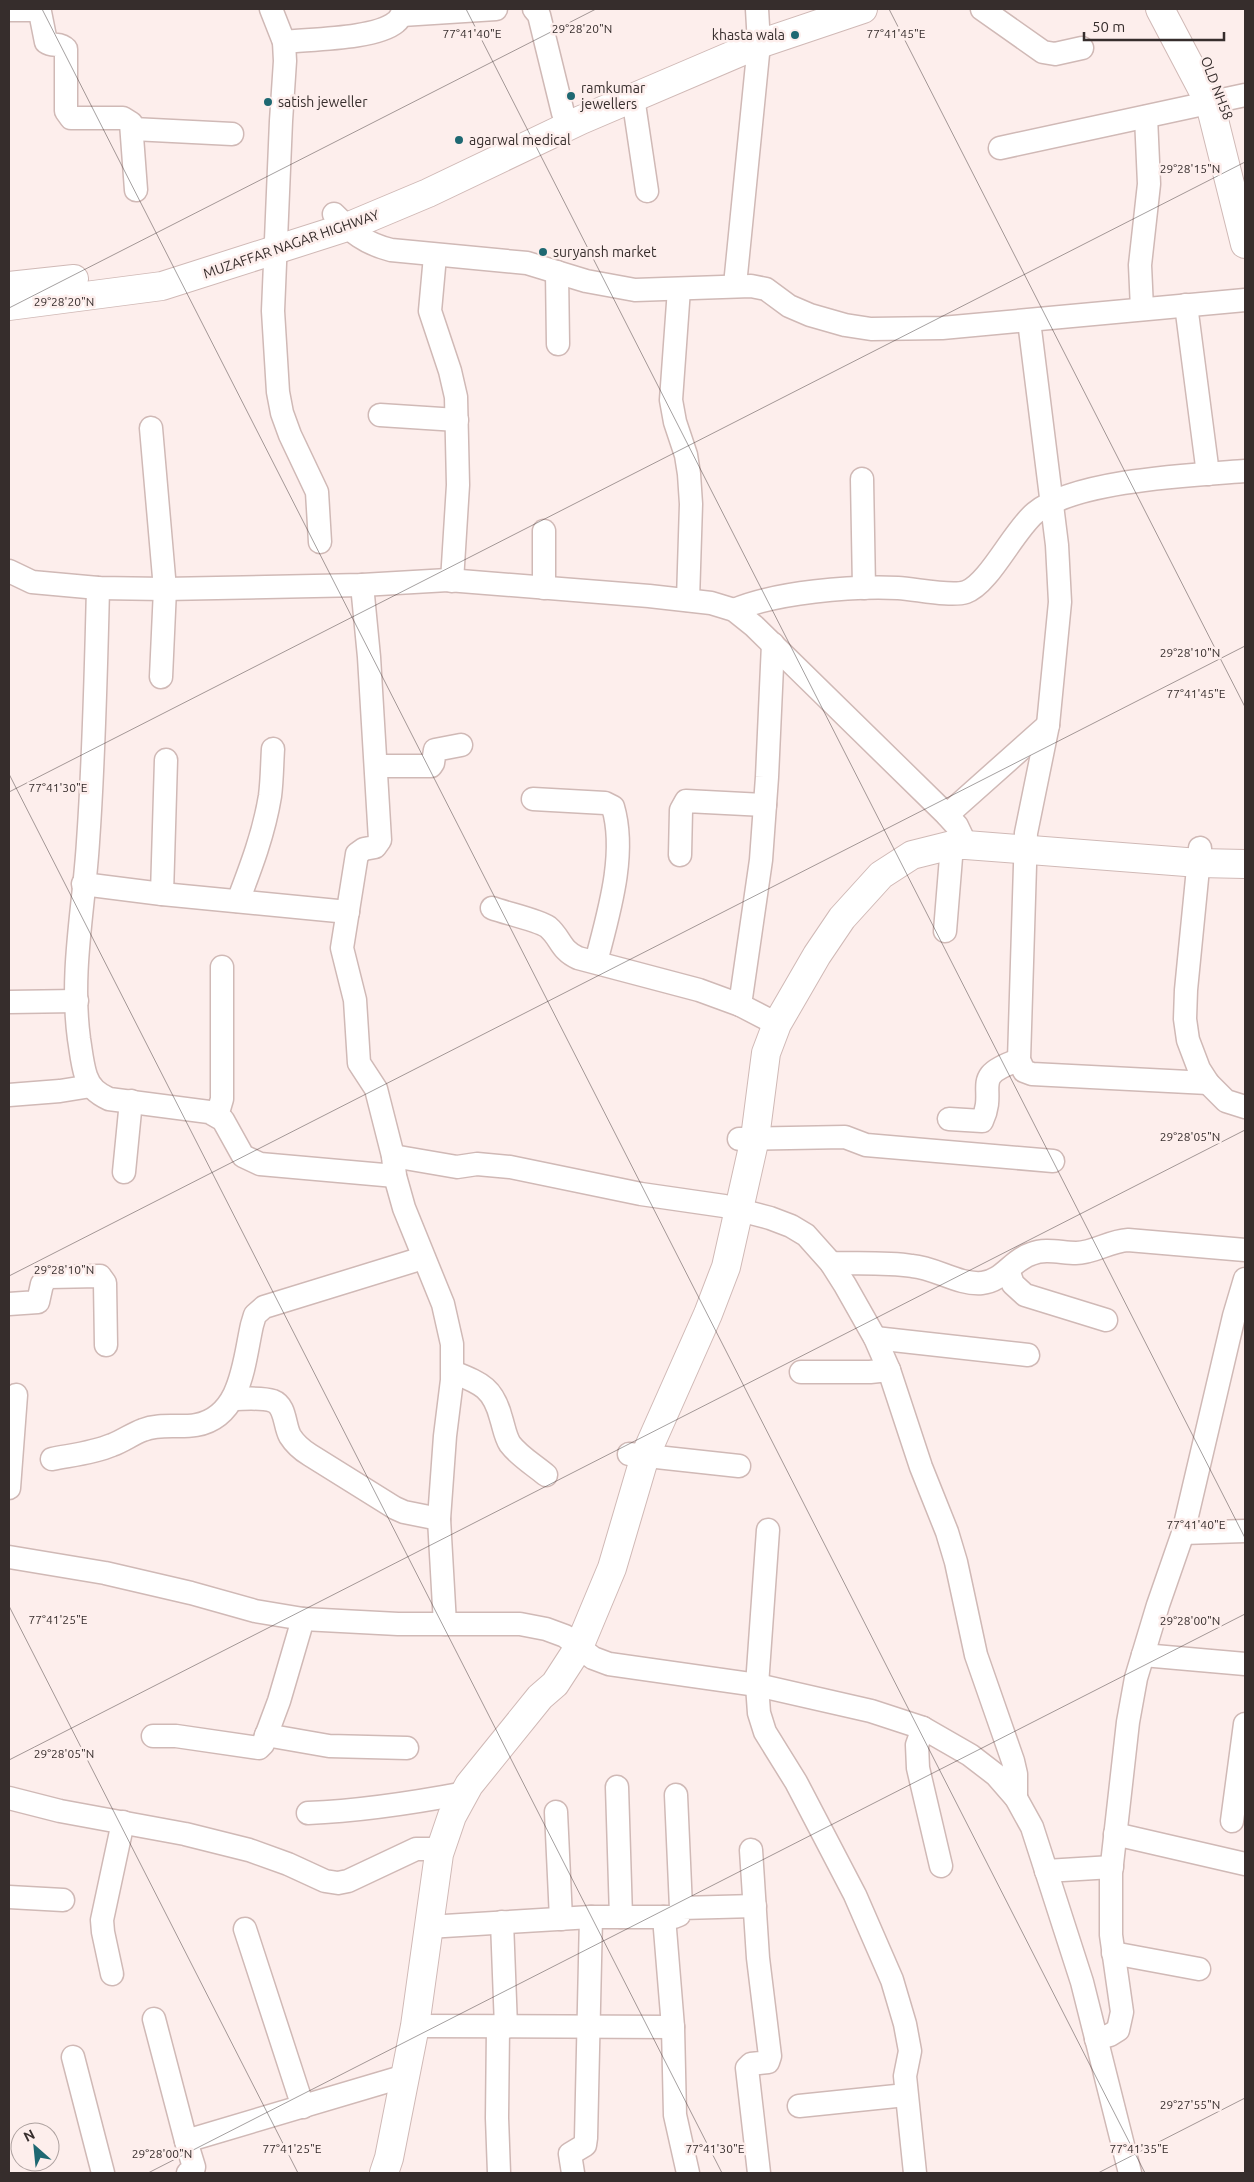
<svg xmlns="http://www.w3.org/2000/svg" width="1254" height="2182" font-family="Ubuntu,sans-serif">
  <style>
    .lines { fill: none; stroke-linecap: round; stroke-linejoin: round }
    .minor-casing { stroke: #d0b9b6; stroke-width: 25 }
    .major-casing { stroke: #d0b9b6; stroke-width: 30 }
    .minor { stroke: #fff; stroke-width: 22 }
    .major { stroke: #fff; stroke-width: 28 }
    .ticks { fill: none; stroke: #362d2c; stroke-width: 1; stroke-opacity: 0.45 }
    .poi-dot { fill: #1e6872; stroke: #fdeeec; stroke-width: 2 }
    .labels { text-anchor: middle; stroke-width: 5; stroke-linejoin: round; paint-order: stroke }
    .poi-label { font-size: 14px; fill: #362d2c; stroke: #fdeeec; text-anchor: start }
    .street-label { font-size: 14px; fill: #362d2c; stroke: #fdeeec }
    .ticks-label { font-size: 12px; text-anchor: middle; fill: #362d2c; stroke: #fdeeec; stroke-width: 5; stroke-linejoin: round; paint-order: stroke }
  </style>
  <rect width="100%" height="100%" fill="#fdeeec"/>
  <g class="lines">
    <defs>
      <g id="minor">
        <polyline points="271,9 284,42 285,61 281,121 273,311 278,392 282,413 290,435 317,492 320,542"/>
        <polyline points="534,9 539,15 563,113"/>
        <polyline points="982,9 1043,52 1055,54 1082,48"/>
        <path d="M9,10H34L40,12L46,42C53,47 60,42 66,49V111L71,118H123L131,123L136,190"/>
        <polyline points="402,15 496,9"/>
        <path d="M284,42C311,39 376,39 396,22C400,19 402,14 404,9"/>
        <polyline points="633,97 647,191"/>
        <polyline points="133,129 232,134"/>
        <polyline points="1000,148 1245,95"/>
        <path d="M334,214C353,233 364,243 391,250L527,263L586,281L635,290L751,286L766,289L789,306L810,315L845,325L871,329L942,328L1245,300"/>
        <polyline points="435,256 430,311 450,371 456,397 458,485 452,581"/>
        <polyline points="557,272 558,344"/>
        <polyline points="735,285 759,44 757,9"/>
        <polyline points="679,289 671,400 675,422 686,455 689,474 691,504 688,600"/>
        <polyline points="1186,305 1208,474"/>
        <polyline points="1142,309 1140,265 1149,184 1146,117"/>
        <polyline points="1029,321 1057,545 1060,602 1048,725 1026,833 1019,1060 1024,1071 1032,1074 1208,1083"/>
        <polyline points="380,415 457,420"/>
        <polyline points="151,428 165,589 161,677"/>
        <polyline points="862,479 864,588"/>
        <polyline points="9,571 32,582 98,588 165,589 362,585 448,580 649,596 711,603 734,610 754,626 947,815 957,826 966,845"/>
        <polyline points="362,585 369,657 380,840 375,847 364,849 357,854 342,948 355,1000 359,1063 376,1089 393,1156 395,1176 404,1208 443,1304 452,1344 452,1380 445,1436 439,1519 445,1624"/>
        <path d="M98,588C96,673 94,758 88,842C84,908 70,972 79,1039C81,1051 82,1064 86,1076C90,1088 98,1094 109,1099L209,1112L223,1120L243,1156L260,1164L395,1176"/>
        <polyline points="544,588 544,531"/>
        <path d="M734,610C777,592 851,586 898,588C916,589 951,597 966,592C989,584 1014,530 1035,513C1075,480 1193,475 1245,471"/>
        <polyline points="773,644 767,777 761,860 740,1005 777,1024"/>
        <polyline points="377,766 431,766 433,763 435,750 461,745"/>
        <path d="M533,799L605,803L613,807C627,855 608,915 596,962"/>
        <polyline points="947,815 1048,725"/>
        <polyline points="1200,848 1186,990 1185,1019 1188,1040 1199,1069 1208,1083 1226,1101 1245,1107"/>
        <polyline points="680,855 681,810 686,801 765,805"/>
        <polyline points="83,884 162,894 348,912"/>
        <polyline points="162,894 166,760"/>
        <path d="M238,901C251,867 264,833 270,796C272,781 272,765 273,749"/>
        <path d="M492,908C505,913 538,920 548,927C561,938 560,950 578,958L699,990L740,1005"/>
        <polyline points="945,931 952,845"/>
        <polyline points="9,1002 77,1001"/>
        <polyline points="9,1095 60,1091 91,1086"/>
        <polyline points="217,1116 222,1099 222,967"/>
        <path d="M949,1119L982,1121C998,1087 968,1077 1019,1060"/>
        <polyline points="739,1139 845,1137 866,1145 1053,1161"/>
        <polyline points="393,1156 457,1167 477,1164 510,1167 641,1194 724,1206 770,1218 791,1226 806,1235 831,1263 845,1285 875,1338 889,1370 921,1467 947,1532 956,1562 976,1655 1013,1761 1016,1774 1016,1798"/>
        <polyline points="124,1172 131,1101"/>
        <path d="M831,1263C858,1264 886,1262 912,1266C936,1268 958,1285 982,1283C1003,1281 1012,1260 1031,1254C1046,1248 1061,1253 1076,1253C1094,1253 1109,1241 1128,1240L1245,1250"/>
        <polyline points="1008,1270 1013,1284 1025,1295 1106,1320"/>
        <polyline points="9,1304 38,1302 42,1284 48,1277 100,1276 105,1283 106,1345"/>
        <polyline points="875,1338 1028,1355"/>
        <path d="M453,1372C480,1383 493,1387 501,1418C504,1427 505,1436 510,1444C519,1456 534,1465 546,1475"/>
        <polyline points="801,1372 870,1372 889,1370"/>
        <path d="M233,1399C245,1399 261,1397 273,1401C286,1406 284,1425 290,1436C295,1444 302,1450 310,1455L395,1508L404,1512L439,1519"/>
        <polyline points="629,1454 739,1466"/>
        <path d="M52,1459C72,1455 93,1453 112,1445C123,1441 132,1434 143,1430C160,1423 179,1428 196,1425C242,1417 244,1360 252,1325L255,1315L264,1307L423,1258"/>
        <polyline points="9,1488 16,1395"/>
        <polyline points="768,1530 757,1685 759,1713 765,1732 796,1782 855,1895 892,1980 905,2024 910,2051 905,2076 915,2173"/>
        <polyline points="1183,1533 1245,1531"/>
        <polyline points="9,1557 105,1573 191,1593 255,1611 303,1619 398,1624 520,1624 546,1629 565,1636 593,1658 609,1664 757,1685 871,1711 923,1728 970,1755 996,1775 1016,1798 1032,1827 1082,1982 1130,2173"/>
        <polyline points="1143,1655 1245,1664"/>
        <polyline points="923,1728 917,1745 918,1768 941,1866"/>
        <polyline points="266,1735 329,1746 407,1748"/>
        <polyline points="153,1736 176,1736 259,1748 263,1744 279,1701 303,1619"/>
        <polyline points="617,1787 621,1917"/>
        <polyline points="676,1795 681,1908"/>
        <polyline points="9,1798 60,1811 185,1834 249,1850 288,1864 325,1881 338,1883 348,1881 416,1849 441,1849"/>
        <polyline points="556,1812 561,1919"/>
        <path d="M308,1813C361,1811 412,1803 465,1793"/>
        <polyline points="1232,1821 1245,1724"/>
        <polyline points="1115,1834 1245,1864"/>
        <polyline points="751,1850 758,1958 770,2056 768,2062 751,2064 747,2068 759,2173"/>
        <polyline points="1046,1871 1112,1867"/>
        <polyline points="9,1897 63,1900"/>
        <polyline points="664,1917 673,2027 675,2115 688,2173"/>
        <polyline points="502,1922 506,2027"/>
        <polyline points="428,1927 591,1917 674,1917 679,1915 681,1908 755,1906"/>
        <polyline points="245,1929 303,2107"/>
        <polyline points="1113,1953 1199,1969"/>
        <polyline points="112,1974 103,1932 102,1920 123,1822"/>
        <polyline points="154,2019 186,2141"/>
        <polyline points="415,2026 673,2027"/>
        <polyline points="498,2028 497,2118 499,2173"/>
        <polyline points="1096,2039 1110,2035 1118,2030 1122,2012 1111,1935 1111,1873 1128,1722 1136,1678 1158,1605 1183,1533 1234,1316 1245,1279"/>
        <polyline points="73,2057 103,2173"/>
        <polyline points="799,2106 906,2095"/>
        <polyline points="188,2173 193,2171 194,2167 186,2141 405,2076"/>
        <polyline points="573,2173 570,2154 585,2145 586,2138 591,1917"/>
      </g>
      <g id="major">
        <polyline points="1160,9 1210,104 1245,244"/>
        <polyline points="9,286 74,279"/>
        <polyline points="9,306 162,286 347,227 428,193 581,120 759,44 863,9"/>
        <polyline points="384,2173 389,2158 415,2026 439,1854 452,1816 469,1785 540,1697 555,1684 579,1647 612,1568 645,1456 708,1314 726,1267 755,1138 766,1053 777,1024 817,955 842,918 881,875 912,855 952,845 966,845 1199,863 1245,864"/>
      </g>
    </defs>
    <use href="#minor" class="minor-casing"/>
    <use href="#major" class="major-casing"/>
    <use href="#minor" class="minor"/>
    <use href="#major" class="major"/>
  </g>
  <path class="ticks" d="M42,9L1145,2173M466,9L1245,1538M889,9L1245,707M9,308L596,9M9,774L722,2173M9,792L1245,162M9,1276L1245,646M9,1606L298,2173M9,1760L1245,1130M148,2173L1245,1614M1098,2173L1245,2098"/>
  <g class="poi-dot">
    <circle cx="795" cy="35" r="5"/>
    <circle cx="571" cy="96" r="5"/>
    <circle cx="268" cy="102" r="5"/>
    <circle cx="459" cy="140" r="5"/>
    <circle cx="543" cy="252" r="5"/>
  </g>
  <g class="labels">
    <g class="poi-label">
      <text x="785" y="40" text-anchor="end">khasta wala</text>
      <text x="581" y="93">ramkumar<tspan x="581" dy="16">jewellers</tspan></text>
      <text x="278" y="107">satish jeweller</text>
      <text x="469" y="145">agarwal medical</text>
      <text x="553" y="257">suryansh market</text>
    </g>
    <g class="street-label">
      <text transform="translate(1217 88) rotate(69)" y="5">OLD NH58</text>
      <text transform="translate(291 244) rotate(-19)" y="5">MUZAFFAR NAGAR HIGHWAY</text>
    </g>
  </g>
  <g class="ticks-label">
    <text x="582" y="33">29°28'20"N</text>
    <text x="472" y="38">77°41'40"E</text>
    <text x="896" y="38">77°41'45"E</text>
    <text x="1190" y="173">29°28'15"N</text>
    <text x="64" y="306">29°28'20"N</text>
    <text x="1190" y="657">29°28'10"N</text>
    <text x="1196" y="698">77°41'45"E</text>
    <text x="58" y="792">77°41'30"E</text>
    <text x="1190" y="1141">29°28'05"N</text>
    <text x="64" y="1274">29°28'10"N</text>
    <text x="1196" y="1529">77°41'40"E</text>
    <text x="58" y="1624">77°41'25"E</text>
    <text x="1190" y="1625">29°28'00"N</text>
    <text x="64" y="1758">29°28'05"N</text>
    <text x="1190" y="2109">29°27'55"N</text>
    <text x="292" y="2153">77°41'25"E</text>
    <text x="715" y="2153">77°41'30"E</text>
    <text x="1139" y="2153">77°41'35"E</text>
    <text x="162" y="2158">29°28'00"N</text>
  </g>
  <rect width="1254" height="2182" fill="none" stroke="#362d2c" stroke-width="20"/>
  <g transform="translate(35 2147) rotate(333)"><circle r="24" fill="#fdeeec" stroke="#ada19f"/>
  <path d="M0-4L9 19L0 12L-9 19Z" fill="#1e6872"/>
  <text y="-8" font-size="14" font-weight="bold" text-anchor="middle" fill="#362d2c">N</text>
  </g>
  <path d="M1084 32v8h140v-8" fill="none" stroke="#362d2c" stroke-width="2.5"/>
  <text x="1092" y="32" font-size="15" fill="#362d2c" stroke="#fdeeec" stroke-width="4" paint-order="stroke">50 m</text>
</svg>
